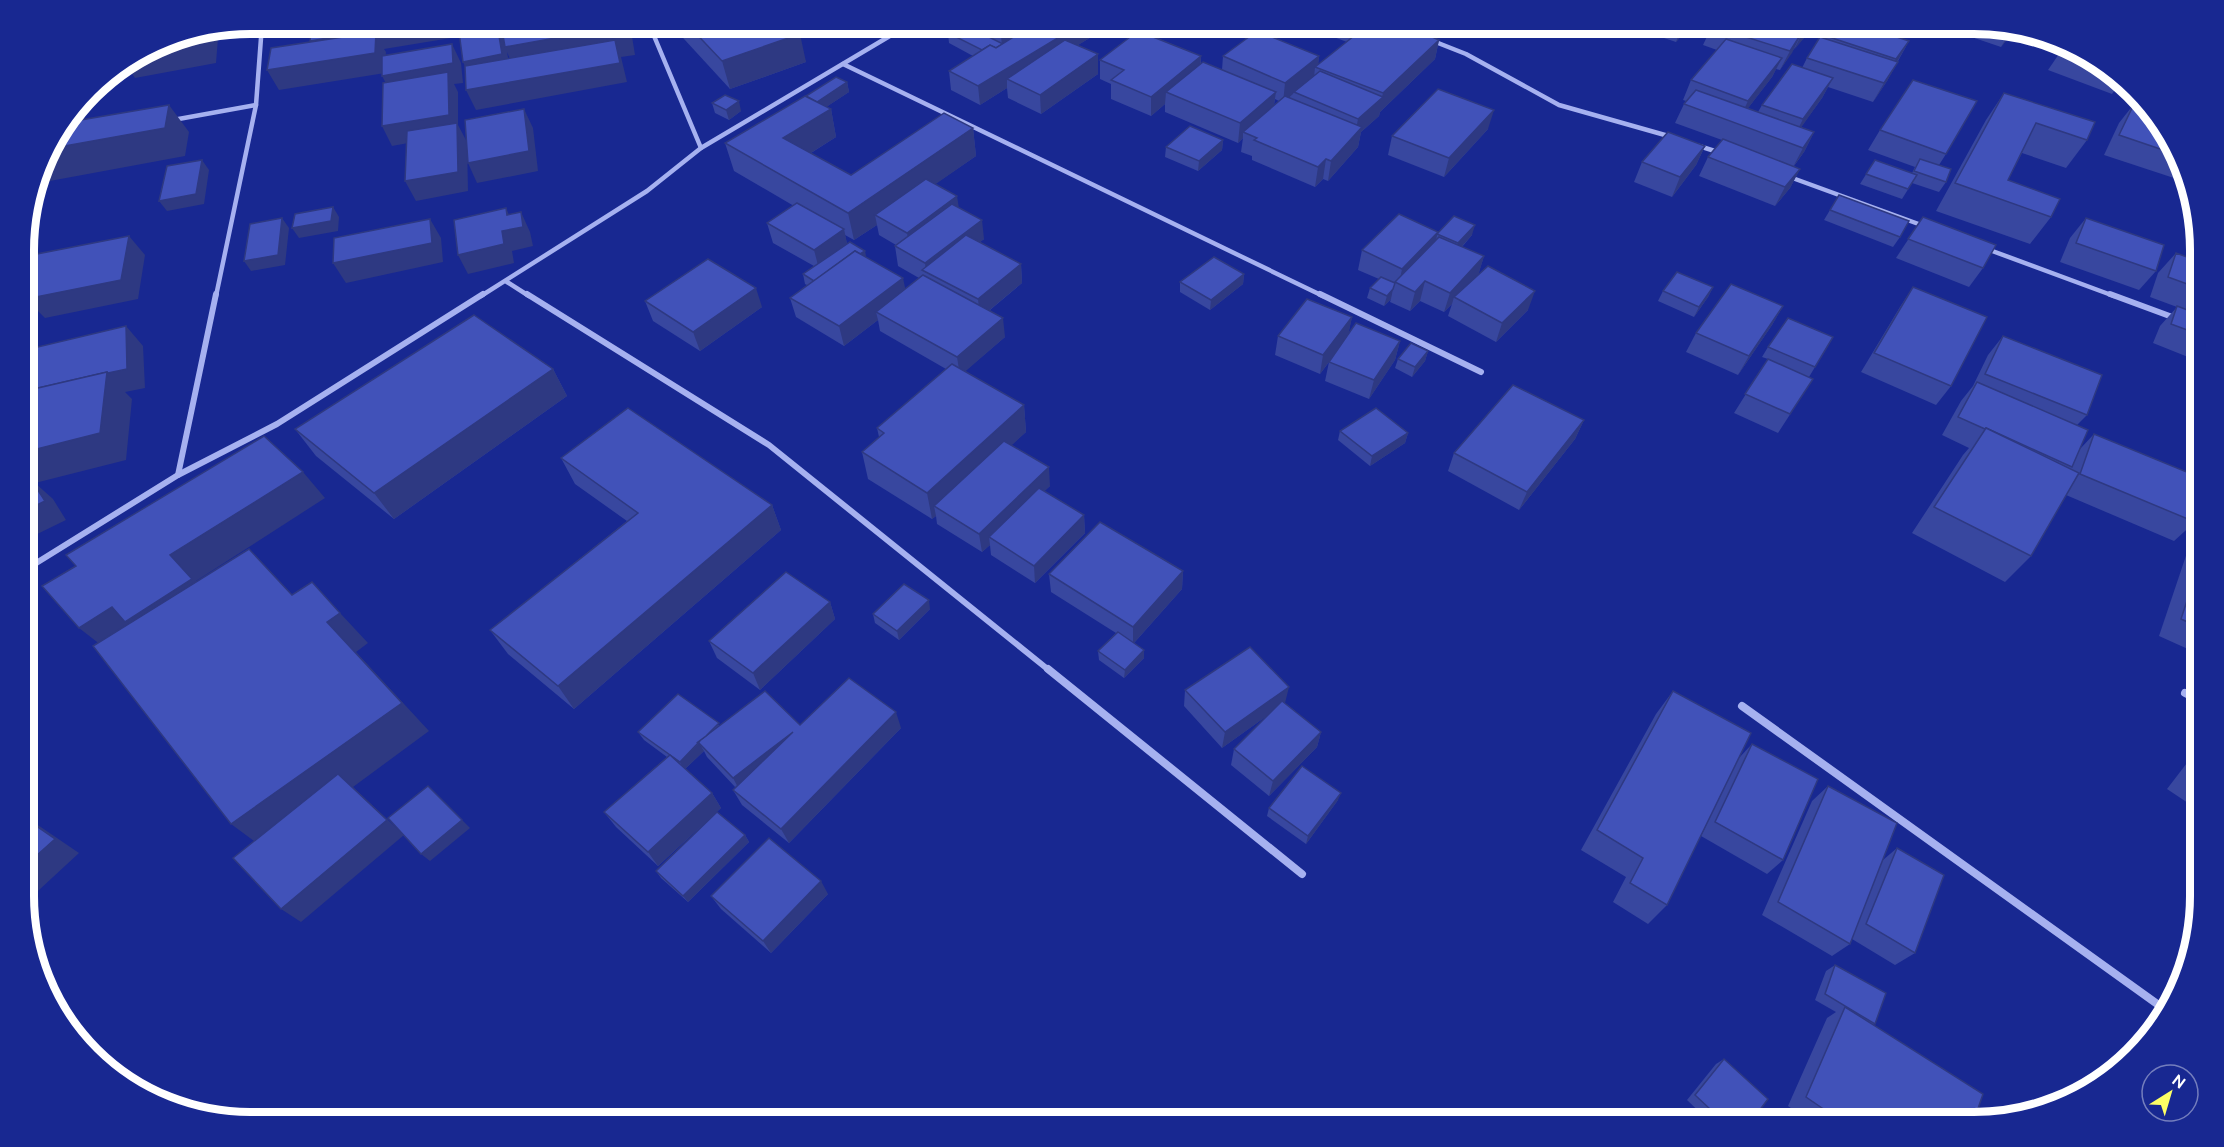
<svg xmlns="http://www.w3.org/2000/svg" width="2224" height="1147" font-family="Ubuntu,sans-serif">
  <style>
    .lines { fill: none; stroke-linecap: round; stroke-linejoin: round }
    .street-far2 { stroke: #a6b1f0; stroke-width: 4.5 }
    .street-far1 { stroke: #a6b1f0; stroke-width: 6 }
    .street { stroke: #a6b1f0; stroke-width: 8 }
    .wall { fill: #38479f; fill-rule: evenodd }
    .shaded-wall { fill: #2e3982 }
    .building { fill: #4152b9; stroke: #2e3982; stroke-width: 1.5 }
    .rim { fill: none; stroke: #fff; stroke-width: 8 }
  </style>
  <rect width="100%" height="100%" fill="#182891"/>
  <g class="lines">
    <g class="street-far2">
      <polyline points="649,24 701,148"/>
      <polyline points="1433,41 1466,54 1559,105 1672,137"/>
      <polyline points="843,64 1323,296"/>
      <polyline points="173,120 256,105"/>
      <polyline points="1699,146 1721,153"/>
      <polyline points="1787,176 1924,226"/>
      <polyline points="1987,249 2114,296"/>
      <polyline points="507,282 529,296"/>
      <polyline points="216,296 256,105 261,38 258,24"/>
      <polyline points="481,296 647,191 701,148 910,24"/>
    </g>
    <g class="street-far1">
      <polyline points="527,294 769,445 1050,671"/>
      <polyline points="1320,294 1481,372"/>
      <polyline points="2110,294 2175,318"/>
      <polyline points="178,475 216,294"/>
      <polyline points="25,570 178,475 277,424 483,294"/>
    </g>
    <g class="street">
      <polyline points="1048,669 1302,874"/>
      <polyline points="2185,693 2199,700"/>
      <polyline points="1742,706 2167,1011"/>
    </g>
  </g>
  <g class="wall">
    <polygon points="672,24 790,24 806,62 730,89 673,27"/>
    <polygon points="803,24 855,24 808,34"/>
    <polygon points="962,24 1033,24 1023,31 1101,31 1078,45 1098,74 1041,114 1008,98 1007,88 980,105 951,90 949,71 973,56 949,43 948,33 962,25"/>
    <path d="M1122,24H1169L1152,36L1201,56V64L1222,70L1223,56L1247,39L1207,24H1267L1258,31L1319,56L1318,65L1347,42L1315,30V24H1403L1439,40L1435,59L1380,112L1379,116L1361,132L1358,147L1328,181L1323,179L1315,187L1252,160V156L1241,152L1243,138L1238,143L1165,112V104L1151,116L1111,99V84L1100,79V60L1135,33L1122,27ZM1275,99L1279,101L1274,105Z"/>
    <polygon points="1426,24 1472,24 1460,36"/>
    <polygon points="1622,24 1691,24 1676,42"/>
    <polygon points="1713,24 1813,24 1810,31 1793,50 1780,70 1776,69 1772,77 1748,108 1758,112 1762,105 1802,68 1807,58 1823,35 1909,41 1887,81 1873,102 1828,87 1822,98 1801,127 1814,132 1804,152 1794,166 1800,169 1790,188 1775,206 1699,176 1708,157 1722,140 1675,123 1684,104 1686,101 1683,100 1691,80 1717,50 1703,45"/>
    <polygon points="1933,24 1974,24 2012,33 2001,47"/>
    <polygon points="2074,47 2122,80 2112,94 2048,70 2061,51"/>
    <path d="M847,82L849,92L826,107L831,109L836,137L811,153L851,175L973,128L976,156L935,184L959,208L984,239L980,242L1021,264L1022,283L990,310L1005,337L965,371L1024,405L1026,432L1011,445L1050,486L1044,491L1084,515L1085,533L1035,583L991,555L990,545L982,552L937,524L936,516L932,519L868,479L862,452L879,437L877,428L946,369L880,331L878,320L844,346L796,317L790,298L807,285L805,284L803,274L814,266L773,243L767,223L794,206L734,171L725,143L806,96ZM877,225L879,235L896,245L895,246L898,266L919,278L905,289L847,244L845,235L854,240Z"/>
    <polygon points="2004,93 2087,140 2066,168 2022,153 2008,180 2051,217 2030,244 1936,211 1986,120"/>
    <polygon points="712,103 741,111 729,120 715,113"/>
    <polygon points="2134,104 2162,124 2183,181 2104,155 2119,123"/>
    <polygon points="1488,129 1444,177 1388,155 1392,136"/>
    <polygon points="1880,130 1946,154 1939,165 1946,182 1939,192 1912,183 1902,199 1860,184 1875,160 1912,173 1915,167 1868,150"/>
    <polygon points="1223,140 1222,150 1198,171 1165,157 1166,147"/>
    <polygon points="1705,146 1696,165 1672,197 1634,182 1642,162"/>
    <polygon points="1830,210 1900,237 1893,247 1824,220"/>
    <polygon points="1923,217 1983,268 1969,287 1896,258"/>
    <polygon points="2197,217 2198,221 2198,234 2191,232"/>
    <polygon points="2086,218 2156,271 2139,290 2060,262 2070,238"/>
    <polygon points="1438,232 1472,235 1462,247 1484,256 1478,275 1528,310 1496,342 1448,316 1452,304 1444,312 1420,301 1410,311 1390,302 1391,299 1384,306 1367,298 1370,288 1379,279 1358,270 1362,250"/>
    <polygon points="2176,253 2198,261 2198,361 2153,343 2160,326 2177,307 2150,297 2158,273"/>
    <polygon points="1244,274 1243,284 1210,310 1180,292 1180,282"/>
    <polygon points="1713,287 1708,297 1694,317 1658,301 1663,291"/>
    <polygon points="1913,287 1951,386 1936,405 1861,372 1900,307"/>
    <polygon points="645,301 762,307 700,351 653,321"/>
    <polygon points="1783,306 1772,325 1738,375 1686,352 1696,333"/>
    <polygon points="1352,317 1348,334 1400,341 1395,360 1369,399 1325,381 1329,362 1320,374 1275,355 1278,336"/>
    <polygon points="2003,336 2087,415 2077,425 2080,449 2094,434 2195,522 2174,541 2066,495 2031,556 2005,582 1912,533 1963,455 1969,448 1942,435 1961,401 1973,386 1988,355"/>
    <polygon points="1768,347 1815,367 1809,377 1813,379 1778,433 1734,413 1768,359 1762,357"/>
    <polygon points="1428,351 1425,361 1412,377 1395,368 1398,359"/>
    <polygon points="553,369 567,396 394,519 316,456 295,429"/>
    <polygon points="1584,420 1575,439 1519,510 1448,471 1454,453"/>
    <polygon points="1340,431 1408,433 1405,443 1370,466 1338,440"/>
    <polygon points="561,458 772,505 781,530 574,709 508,654 490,630 627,521 575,484"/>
    <polygon points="2199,517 2199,654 2159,636"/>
    <polygon points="1183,571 1182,589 1134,643 1144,650 1144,658 1124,678 1099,660 1098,651 1116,633 1051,592 1049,574"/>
    <polygon points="830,602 835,619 760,690 717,658 709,641"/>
    <polygon points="930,609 899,640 875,623 873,614"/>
    <polygon points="1185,690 1285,703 1321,732 1317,747 1269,796 1231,765 1234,749 1268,715 1222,748 1184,706"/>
    <polygon points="1673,691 1667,905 1648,924 1613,902 1626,877 1581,850 1656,714"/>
    <polygon points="720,725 800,725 901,728 789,843 742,805 733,790 736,788 707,757 704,751 685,769 712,793 721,808 658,866 616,827 604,812 667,757 644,740 638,732"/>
    <polygon points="1752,744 1783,860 1767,874 1701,836 1738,759"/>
    <polygon points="2200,746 2200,811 2167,789"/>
    <polygon points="1828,786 1883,860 1897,848 1915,953 1895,965 1852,939 1850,944 1832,956 1762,915 1812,801"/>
    <polygon points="1338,800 1306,844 1267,816 1269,808"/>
    <polygon points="745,835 749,842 688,902 661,878 656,871"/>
    <polygon points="828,894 771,953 721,909 711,896"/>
    <polygon points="1835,965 1875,1024 1873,1025 1973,1123 1812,1123 1788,1106 1827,1018 1836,1012 1815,1000 1826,971"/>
    <polygon points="1724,1059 1750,1123 1711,1123 1687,1100 1716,1064"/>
  </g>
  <g class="shaded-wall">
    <polygon points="410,24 456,24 457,37 384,49 386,52 385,73 279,90 267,70 321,60 310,41"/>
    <polygon points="497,24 499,24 504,36 506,47 606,29 609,39 628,35 627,24 630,24 635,55 621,57 627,82 476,110 466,90 620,63 619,57 614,58 610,49 513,66 507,52 511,74 472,81 463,62 502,54"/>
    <polygon points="806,24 855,24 808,34"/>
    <polygon points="1003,24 1033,24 1002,46 1000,26"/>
    <polygon points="1081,24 1101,24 1101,31 1016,83 1007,79 1007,88 980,105 978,86"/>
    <polygon points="1155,24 1169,24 1148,39 1148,29"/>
    <polygon points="1250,24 1267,24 1249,40"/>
    <polygon points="1365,24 1372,24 1351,44 1353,34"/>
    <polygon points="1465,24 1472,24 1460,36 1462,26"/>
    <polygon points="1683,24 1691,24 1676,42"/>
    <polygon points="1809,24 1813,24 1810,31 1794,50 1803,31"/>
    <polygon points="216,31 215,33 218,38 216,63 135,78 126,65 164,41"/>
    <polygon points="2010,32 2012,33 2001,47"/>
    <polygon points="800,34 806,62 730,89 722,61"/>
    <polygon points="1801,34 1792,53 1780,70 1790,51"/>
    <polygon points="1439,40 1435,59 1380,112 1379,116 1361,132 1358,147 1328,181 1331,161 1355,135 1358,119 1382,97 1383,93"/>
    <polygon points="1909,41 1898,60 1885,78 1896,59"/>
    <polygon points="452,44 461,63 463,83 454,84 458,92 458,125 467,142 468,191 416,201 405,181 457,134 392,146 382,126 393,96 382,76"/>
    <polygon points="1098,54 1098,74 1041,114 1040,95"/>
    <polygon points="1201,56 1200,75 1166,92 1165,104 1151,116 1151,97"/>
    <polygon points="1319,56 1318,68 1315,67 1314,78 1294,92 1293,94 1283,103 1285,83"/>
    <polygon points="1782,58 1772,77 1739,120 1748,101"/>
    <polygon points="1898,62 1887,81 1873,102 1884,83"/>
    <polygon points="1833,78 1822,98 1793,139 1803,119"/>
    <polygon points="847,82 849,92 808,119 806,109"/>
    <polygon points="1276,92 1273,111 1243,132 1243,138 1238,143 1240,123"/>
    <polygon points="739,101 741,111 729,120 726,110"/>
    <polygon points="169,105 189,132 185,156 39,183 48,149"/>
    <polygon points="524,109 533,128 538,171 477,183 468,163"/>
    <polygon points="831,109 836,137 790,166 783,138"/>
    <polygon points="1494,110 1488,129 1444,177 1449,158"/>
    <polygon points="973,128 976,156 884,220 875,215 877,225 854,240 848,213"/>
    <polygon points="1814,132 1804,152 1793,167 1803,148"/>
    <polygon points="1223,140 1222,150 1198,171 1199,161"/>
    <polygon points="1705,146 1696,165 1672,197 1680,177"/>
    <polygon points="1326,159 1323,179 1315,187 1318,167"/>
    <polygon points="202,160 209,170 204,204 167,211 159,201"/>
    <polygon points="1800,169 1790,188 1775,206 1785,187"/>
    <polygon points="957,196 960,215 910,252 907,233"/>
    <polygon points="333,207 339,217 338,231 299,238 292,228"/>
    <polygon points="506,208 515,228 521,212 530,232 533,246 512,251 514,263 468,274 458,255 502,231 507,215"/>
    <polygon points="282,218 289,228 285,265 251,271 244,261"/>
    <polygon points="430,219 441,238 443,262 346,283 333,263"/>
    <polygon points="982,220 984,239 935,276 926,272 925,263"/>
    <polygon points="1475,225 1472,235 1456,253 1458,243"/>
    <polygon points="844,229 848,248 819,269 814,250"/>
    <polygon points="1438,232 1433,251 1399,284 1402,269"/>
    <polygon points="129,236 145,255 138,299 45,318 26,299"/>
    <polygon points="865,251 867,261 818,283"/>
    <polygon points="1484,256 1478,276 1454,297 1452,304 1444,312 1450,293"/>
    <polygon points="1021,264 1022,283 980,318 978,299"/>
    <polygon points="1244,274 1243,284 1210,310 1211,300"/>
    <polygon points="903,278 907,297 876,312 878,320 844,346 839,326"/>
    <polygon points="1425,281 1420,301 1410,311 1415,292"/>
    <polygon points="1713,287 1708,297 1694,317 1699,307"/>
    <polygon points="756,288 762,307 700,351 693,332"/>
    <polygon points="1393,289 1391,299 1384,306 1387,296"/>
    <polygon points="1535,291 1528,310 1496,342 1502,323"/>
    <polygon points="1783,306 1772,325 1738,375 1749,356"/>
    <polygon points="1352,317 1348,336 1320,374 1323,355"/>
    <polygon points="1003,318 1005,337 960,376 957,357"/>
    <polygon points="126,326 143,346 145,388 125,392 132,399 126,460 35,483 53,499 66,520 25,540 25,417"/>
    <polygon points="1400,341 1395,360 1369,399 1374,380"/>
    <polygon points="1428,351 1425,361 1412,377 1415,367"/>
    <polygon points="553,369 567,396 394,519 374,493"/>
    <polygon points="1024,405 1026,432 942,510 934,506 936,516 932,519 927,493"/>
    <polygon points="1584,420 1575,439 1519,510 1527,492"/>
    <polygon points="1408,433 1405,443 1370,466 1372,456"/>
    <polygon points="1049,467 1050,486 994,541 989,537 990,545 982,552 979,534"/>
    <polygon points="303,472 325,498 196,581 219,604 110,652 79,628 170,555"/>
    <polygon points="772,505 781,530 574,709 558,686"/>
    <polygon points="1084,515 1085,533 1035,583 1034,566"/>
    <polygon points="1183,571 1182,589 1133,644 1133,627"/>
    <polygon points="929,600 930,609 899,640 897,631"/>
    <polygon points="830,602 835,619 760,690 753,673"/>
    <polygon points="340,613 368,643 356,652 429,731 353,787 404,835 301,922 281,909 266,850 231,824 327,622"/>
    <polygon points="1144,650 1144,658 1124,678 1125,670"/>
    <polygon points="1289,687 1285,703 1222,748 1225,732"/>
    <polygon points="896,712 901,728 789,843 781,829"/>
    <polygon points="793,732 741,793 733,778"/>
    <polygon points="1321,732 1317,747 1269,796 1273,781"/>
    <polygon points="699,743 704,751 684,770 680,762"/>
    <polygon points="428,786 470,828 430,861 421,854"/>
    <polygon points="712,793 721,808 658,866 648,852"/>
    <polygon points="1341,793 1338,800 1306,844 1308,836"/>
    <polygon points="26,817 79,853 26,902"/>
    <polygon points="745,835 749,842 688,902 683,896"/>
    <polygon points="821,881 828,894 771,953 763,941"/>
  </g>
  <g class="building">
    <polygon points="312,24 410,24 310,41"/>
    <polygon points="458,24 497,24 502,54 463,62"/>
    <polygon points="501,24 627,24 628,35 607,39 606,29 505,47"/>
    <polygon points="687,24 790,24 800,34 722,61"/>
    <polygon points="963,24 1003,44 996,48 990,45 982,50 948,33"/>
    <polygon points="1034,24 1081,24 978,86 949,71 990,45 996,48"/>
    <polygon points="1137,24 1155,24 1148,29"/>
    <polygon points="1327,24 1365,24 1353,34"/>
    <polygon points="1369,24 1403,24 1439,40 1383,93 1315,67"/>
    <polygon points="1713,24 1769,24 1801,34 1790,51 1711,26"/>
    <polygon points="1783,24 1809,24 1803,31"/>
    <polygon points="1831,24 1857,24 1909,41 1896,59 1823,35"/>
    <polygon points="1138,31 1201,56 1151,97 1111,80 1124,70 1100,60"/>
    <polygon points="1257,31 1319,56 1285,83 1223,56"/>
    <polygon points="376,32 375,53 267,70 271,48"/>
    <polygon points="205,33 204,43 142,54 164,41"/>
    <polygon points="1820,37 1898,62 1884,83 1807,58"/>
    <polygon points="1726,39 1782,58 1748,101 1691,80"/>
    <polygon points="615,40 620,63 466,90 465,66"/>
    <polygon points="1065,40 1098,54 1040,95 1007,79"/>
    <polygon points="452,44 453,63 382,76 382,56"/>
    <polygon points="2066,45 2074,47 2100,65 2061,51"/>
    <polygon points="1203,62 1276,92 1240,123 1166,92"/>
    <polygon points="1792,64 1833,78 1803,119 1762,105"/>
    <polygon points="1320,71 1383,97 1358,119 1294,92"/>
    <polygon points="448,72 449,115 382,126 383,83"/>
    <polygon points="836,77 847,82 817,102 806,96"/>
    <polygon points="1913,80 1977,101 1946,154 1880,130"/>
    <polygon points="1438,89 1494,110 1449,158 1392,136"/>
    <polygon points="1696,90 1814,132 1803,148 1684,104"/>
    <polygon points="2004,93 2095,122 2087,140 2036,123 2008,180 2060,199 2051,217 1955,183"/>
    <polygon points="725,95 739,101 726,110 712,103"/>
    <polygon points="805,96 831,109 783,138 851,175 944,113 973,128 848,213 725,143"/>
    <polygon points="1285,96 1362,127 1331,161 1326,159 1318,167 1254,140 1257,138 1243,132"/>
    <polygon points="2134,104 2147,108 2162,124 2172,153 2119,135"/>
    <polygon points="169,105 165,128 48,149 69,122"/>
    <polygon points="524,109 529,151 468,163 465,120"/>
    <polygon points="457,123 458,172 405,181 407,131"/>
    <polygon points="1190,126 1223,140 1199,161 1166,147"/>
    <polygon points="1668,132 1705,146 1680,177 1642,162"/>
    <polygon points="1723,139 1800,169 1785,187 1708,157"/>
    <polygon points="1920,159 1951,169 1946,182 1914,171"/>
    <polygon points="202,160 196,194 159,201 167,166"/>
    <polygon points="1875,160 1917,175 1908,189 1866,174"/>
    <polygon points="926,179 957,196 907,233 875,215"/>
    <polygon points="1839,195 1909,221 1900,237 1830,210"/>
    <polygon points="797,203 844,229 814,250 767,223"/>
    <polygon points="952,204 982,220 925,263 895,246"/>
    <polygon points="333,207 331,221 292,228 295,214"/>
    <polygon points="506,208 507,215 521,212 523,227 502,231 504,244 458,255 454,220"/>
    <polygon points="1399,214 1438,232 1402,269 1362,250"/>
    <polygon points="1454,216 1475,225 1458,243 1437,234"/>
    <polygon points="1923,217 1996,245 1983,268 1908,239"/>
    <polygon points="282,218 278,255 244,261 250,224"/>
    <polygon points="2086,218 2164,245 2156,271 2076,243"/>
    <polygon points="430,219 432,243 333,263 334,238"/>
    <polygon points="966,235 1021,264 978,299 922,270"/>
    <polygon points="129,236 121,280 26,299 37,254"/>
    <polygon points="1439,237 1484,256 1450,293 1425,281 1415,292 1395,282"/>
    <polygon points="850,242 865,251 860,254 855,251 814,281 803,274"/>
    <polygon points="855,251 903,278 839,326 790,298"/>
    <polygon points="2176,253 2198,261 2198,288 2168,277"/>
    <polygon points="1214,257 1244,274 1211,300 1180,282"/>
    <polygon points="708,259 756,288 693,332 645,301"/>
    <polygon points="1488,266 1535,291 1502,323 1454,297"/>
    <polygon points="1677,272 1713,287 1699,307 1663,291"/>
    <polygon points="923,275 1003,318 957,357 876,312"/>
    <polygon points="1381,277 1395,283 1393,289 1387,296 1370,288"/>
    <polygon points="1731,284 1783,306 1749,356 1696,333"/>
    <polygon points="1913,287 1987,317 1951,386 1874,353"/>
    <polygon points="1307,299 1352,317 1323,355 1278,336"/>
    <polygon points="2177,306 2198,314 2198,334 2171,324"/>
    <polygon points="474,315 553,369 374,493 295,429"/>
    <polygon points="1788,318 1833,337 1815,367 1768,347"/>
    <polygon points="1356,323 1400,341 1374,380 1329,362"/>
    <polygon points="126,326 127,369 108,373 107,372 25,391 25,350"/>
    <polygon points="2003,336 2102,375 2087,415 1985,374"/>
    <polygon points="1411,343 1428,351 1415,367 1398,359"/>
    <polygon points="1768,359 1813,379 1790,414 1745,394"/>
    <polygon points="952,364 1024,405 927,493 862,452 884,433 877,428"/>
    <polygon points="107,372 100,433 25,452 25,391"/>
    <polygon points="1977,382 2088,430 2072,467 1986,428 1985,429 1958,417"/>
    <polygon points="1513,385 1584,420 1527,492 1454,453"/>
    <polygon points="628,408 772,505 558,686 490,630 638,513 561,458"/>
    <polygon points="1376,408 1408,433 1372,456 1340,431"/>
    <polygon points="1986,428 2079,473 2031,556 1934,507"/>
    <polygon points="2094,434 2199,477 2199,507 2195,522 2080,474"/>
    <polygon points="264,436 303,472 170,555 192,579 125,622 112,607 79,628 42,586 76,566 66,555"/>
    <polygon points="1004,441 1049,467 979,534 934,506"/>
    <polygon points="32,481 45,501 25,511 25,484"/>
    <polygon points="1039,488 1084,515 1034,566 989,537"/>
    <polygon points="1100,522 1183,571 1133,627 1049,574"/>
    <polygon points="249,549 292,595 312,582 340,613 327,622 402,703 231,824 93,646"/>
    <polygon points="2199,564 2199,627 2181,619"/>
    <polygon points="786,572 830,602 753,673 709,641"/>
    <polygon points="904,584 929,600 897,631 873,614"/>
    <polygon points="1118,632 1144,650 1125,670 1098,651"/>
    <polygon points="1250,647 1289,687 1225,732 1185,690"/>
    <polygon points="849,678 896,712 781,829 733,790 793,732 733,778 698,742 765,691 800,725"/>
    <polygon points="1673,691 1751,733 1667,905 1630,883 1643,858 1597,830"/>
    <polygon points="678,694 719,723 706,736 698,742 699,742 680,762 638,732"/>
    <polygon points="1282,701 1321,732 1273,781 1234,749"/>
    <polygon points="1752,744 1818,779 1783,860 1715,822"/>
    <polygon points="670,755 712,793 648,852 604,812"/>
    <polygon points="2200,763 2200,779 2192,774"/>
    <polygon points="1302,766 1341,793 1308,836 1269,808"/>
    <polygon points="338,774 387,820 281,909 233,858"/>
    <polygon points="428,786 462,820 421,854 388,818"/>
    <polygon points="1828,786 1897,823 1850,944 1778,902"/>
    <polygon points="717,812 745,835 683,896 656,871"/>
    <polygon points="26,819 55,839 26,865"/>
    <polygon points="769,838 821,881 763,941 711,896"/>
    <polygon points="1897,848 1944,875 1915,953 1866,924"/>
    <polygon points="1835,965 1886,993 1875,1024 1825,994"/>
    <polygon points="1845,1007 1983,1094 1973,1123 1844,1123 1806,1097"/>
    <polygon points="1724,1059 1768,1099 1750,1123 1725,1123 1695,1095"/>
  </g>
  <path d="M0 0H2224V1147H0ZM250 34H1974A216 216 0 0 1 2190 250V896A216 216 0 0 1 1974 1112H250A216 216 0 0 1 34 896V250A216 216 0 0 1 250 34Z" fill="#182891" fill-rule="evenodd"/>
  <path class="rim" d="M250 34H1974A216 216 0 0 1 2190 250V896A216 216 0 0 1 1974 1112H250A216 216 0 0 1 34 896V250A216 216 0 0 1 250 34Z"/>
  <g transform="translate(2170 1093) rotate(37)"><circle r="28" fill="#182891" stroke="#747ebd" stroke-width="1.5"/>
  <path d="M0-4.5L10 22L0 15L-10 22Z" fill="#fdff65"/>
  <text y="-9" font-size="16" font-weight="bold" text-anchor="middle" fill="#ffffff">N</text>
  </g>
</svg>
